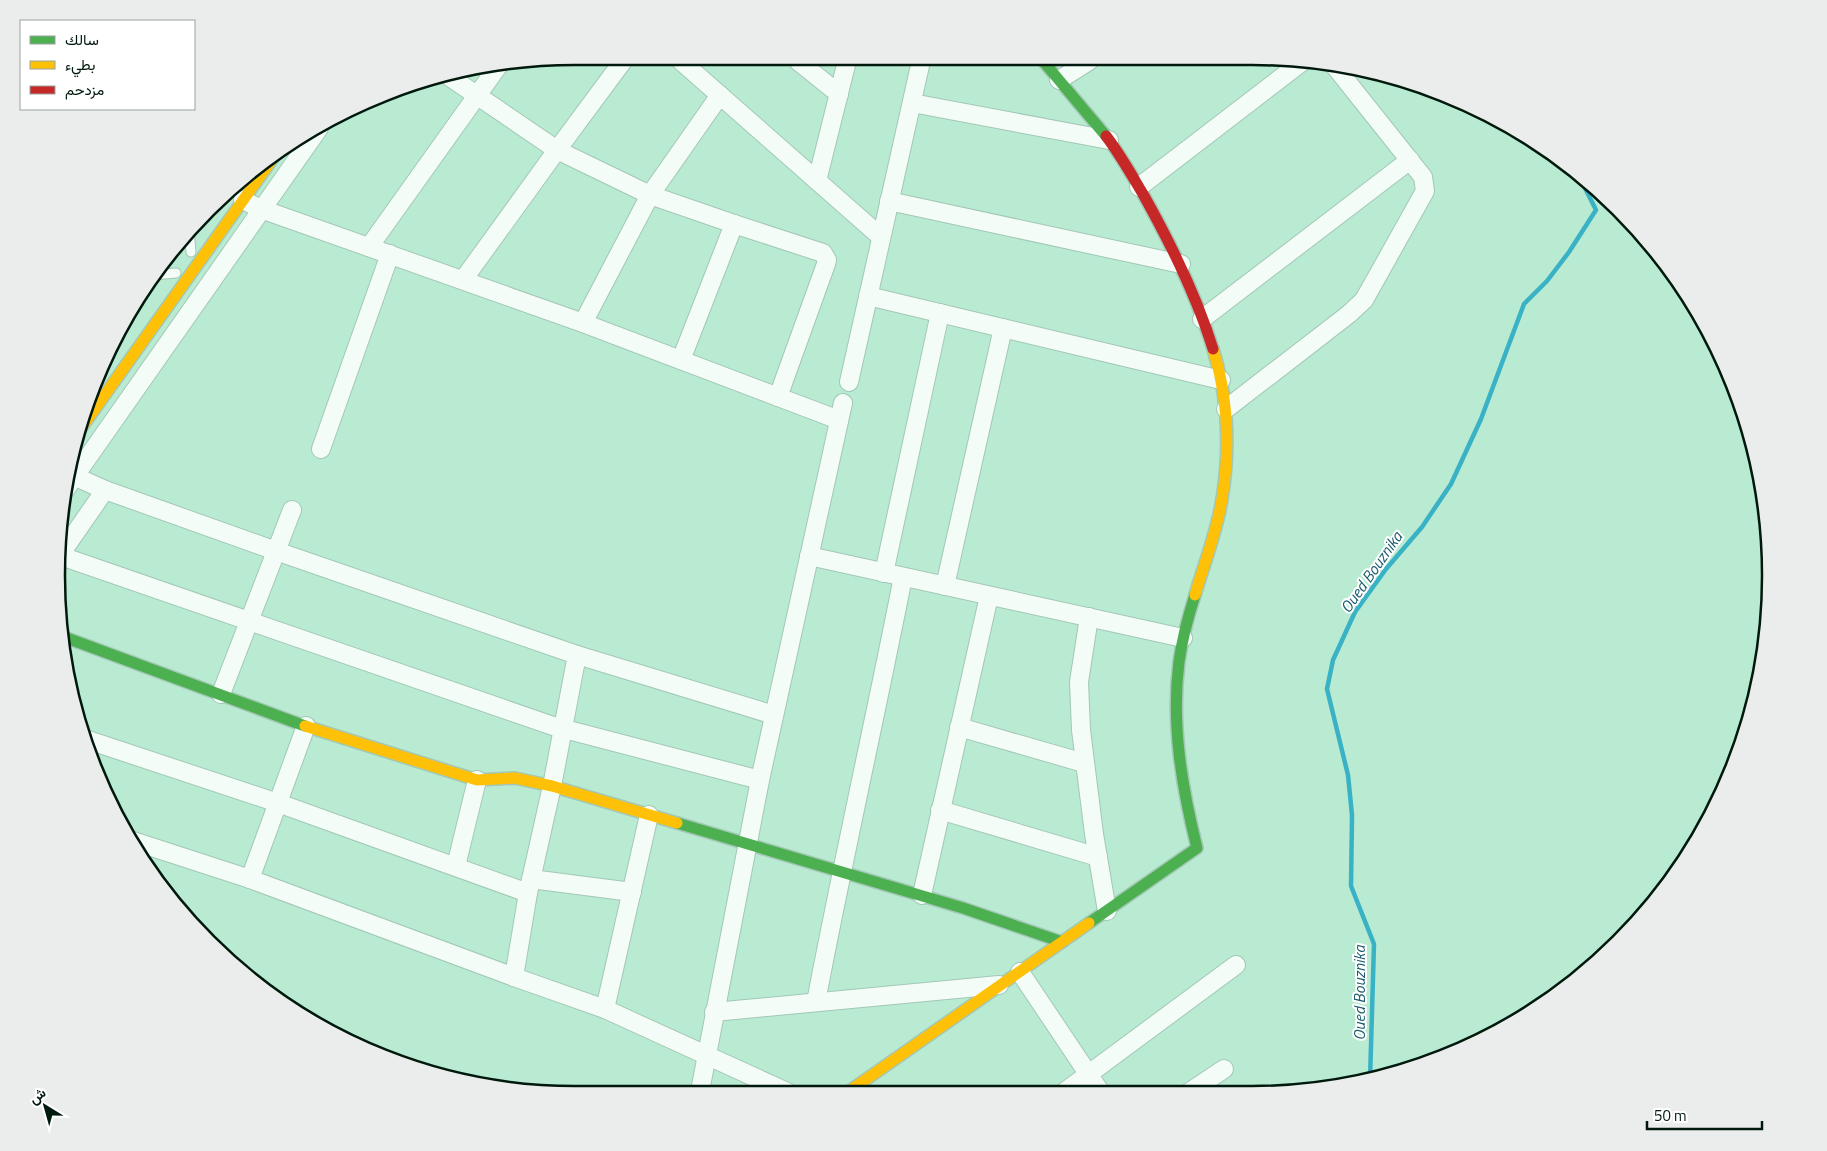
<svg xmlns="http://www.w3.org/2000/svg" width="1827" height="1151" font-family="'Titillium Web',Vazirmatn,sans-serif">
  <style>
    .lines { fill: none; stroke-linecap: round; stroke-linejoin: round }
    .stream { stroke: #38b2c4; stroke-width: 4.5 }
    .lane-casing { stroke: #a3c8b6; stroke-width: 11 }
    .street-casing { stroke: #a3c8b6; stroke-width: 20 }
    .fast-casing { stroke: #a3c8b6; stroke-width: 14 }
    .slow-casing { stroke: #a3c8b6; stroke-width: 14 }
    .jam-casing { stroke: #a3c8b6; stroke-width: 14 }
    .lane { stroke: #f4fcf8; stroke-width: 9 }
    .street { stroke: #f4fcf8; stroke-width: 18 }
    .fast { stroke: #4caf50; stroke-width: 11 }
    .slow { stroke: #ffc107; stroke-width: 11 }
    .jam { stroke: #c62828; stroke-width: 11 }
    .labels { text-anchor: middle; stroke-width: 4; stroke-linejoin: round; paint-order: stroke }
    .water-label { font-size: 16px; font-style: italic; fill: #1b5c6f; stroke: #fff }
    .rim { fill: none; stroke: #00190d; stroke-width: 2.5 }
  </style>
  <rect width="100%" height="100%" fill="#b9ead2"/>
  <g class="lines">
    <polyline class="stream" points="1370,1080 1374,944 1351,886 1352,815 1348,775 1327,689 1333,660 1355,612 1386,569 1422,527 1451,484 1481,419 1524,304 1547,281 1569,252 1596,210 1579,176 1562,160"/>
    <defs>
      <g id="lane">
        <polyline points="189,230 191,252"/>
        <polyline points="153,275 176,273"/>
      </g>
      <g id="street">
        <polyline points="681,61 881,237"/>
        <polyline points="798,61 839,94"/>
        <polyline points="447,75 557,150 650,195 734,224 823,253 827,260 826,264 778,397"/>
        <polyline points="1059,80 1089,61"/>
        <polyline points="912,103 1109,140"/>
        <polyline points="817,181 847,61"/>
        <polyline points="1139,187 1303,61"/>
        <polyline points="243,200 261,209 583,323 839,420"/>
        <polyline points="889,201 1181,264"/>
        <polyline points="369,247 501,62"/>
        <polyline points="463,280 557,150 623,61"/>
        <polyline points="868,296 1221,380"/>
        <polyline points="1202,319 1410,160"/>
        <polyline points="583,323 650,195 720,95"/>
        <polyline points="681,360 734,224"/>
        <polyline points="849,382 921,61"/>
        <polyline points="1226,409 1349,314 1364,300 1425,191 1423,177 1333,64"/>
        <polyline points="321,449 390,254"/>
        <polyline points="67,473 105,490 276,551 574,654 774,715"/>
        <polyline points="65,490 319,128"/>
        <polyline points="58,555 553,726 760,780"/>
        <polyline points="60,555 105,490"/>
        <polyline points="809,556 1183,638"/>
        <polyline points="884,573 940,313"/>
        <polyline points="945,586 1003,328"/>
        <polyline points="1089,617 1079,682 1081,730 1094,834 1107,911"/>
        <polyline points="221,694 292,510"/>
        <polyline points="959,727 1084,763"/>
        <polyline points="85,739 278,803 528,893"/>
        <polyline points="940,810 1098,857"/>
        <polyline points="130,840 250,879 514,977 605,1009 787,1092"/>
        <polyline points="456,866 477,780"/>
        <polyline points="250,879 306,726"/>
        <polyline points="531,879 632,892"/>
        <polyline points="922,895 989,596"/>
        <polyline points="1020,972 1101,1093"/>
        <polyline points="514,977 528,893 552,786 577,655"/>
        <path d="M816,1002C843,860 875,719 903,577"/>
        <polyline points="605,1009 649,815"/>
        <polyline points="714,1012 999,985"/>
        <polyline points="700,1091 760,780 843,403"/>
        <polyline points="1063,1093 1236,965"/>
        <polyline points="1188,1093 1224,1069"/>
      </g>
      <g id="fast">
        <polyline points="1043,61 1106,136"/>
        <polyline points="64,637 305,726"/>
        <polyline points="677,823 963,908 1062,942"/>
        <path d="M1089,923L1197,848C1182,788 1171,724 1179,662C1182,639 1188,617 1195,595"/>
      </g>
      <g id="slow">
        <polyline points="77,434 278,151"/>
        <path d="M1195,595C1204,564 1217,532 1222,499C1230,450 1228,397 1213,349"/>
        <polyline points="305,726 477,780 515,778 552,786 677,823"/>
        <polyline points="848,1092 1089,923"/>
      </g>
      <path id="jam" d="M1106,136C1120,154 1131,174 1143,194C1171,244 1196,294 1213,349"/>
    </defs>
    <use href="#lane" class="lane-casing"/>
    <use href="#street" class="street-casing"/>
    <use href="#fast" class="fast-casing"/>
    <use href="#slow" class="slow-casing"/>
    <use href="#jam" class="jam-casing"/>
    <use href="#lane" class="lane"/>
    <use href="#street" class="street"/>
    <use href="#fast" class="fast"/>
    <use href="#slow" class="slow"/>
    <use href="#jam" class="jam"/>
  </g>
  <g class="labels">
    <g class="water-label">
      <text transform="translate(1371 572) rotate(-55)" y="6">Oued Bouznika</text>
      <text transform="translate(1359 993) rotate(-90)" y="6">Oued Bouznika</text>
    </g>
  </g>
  <path d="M0 0H1827V1151H0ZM575 65H1252A510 510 0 0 1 1762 575V576A510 510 0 0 1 1252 1086H575A510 510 0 0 1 65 576V575A510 510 0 0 1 575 65Z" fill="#ebedec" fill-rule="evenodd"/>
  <path class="rim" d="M575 65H1252A510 510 0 0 1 1762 575V576A510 510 0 0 1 1252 1086H575A510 510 0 0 1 65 576V575A510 510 0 0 1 575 65Z"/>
  <rect x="20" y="20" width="175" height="90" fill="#ffffff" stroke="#99a39e"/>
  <rect x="30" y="36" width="25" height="8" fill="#4caf50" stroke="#99a39e"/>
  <text x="65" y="45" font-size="15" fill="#00190d">سالك</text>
  <rect x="30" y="61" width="25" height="8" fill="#ffc107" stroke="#99a39e"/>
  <text x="65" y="70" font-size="15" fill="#00190d">بطيء</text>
  <rect x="30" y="86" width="25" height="8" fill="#c62828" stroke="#99a39e"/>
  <text x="65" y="95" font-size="15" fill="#00190d">مزدحم</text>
  <g transform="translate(45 1106) rotate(323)" stroke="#ffffff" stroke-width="4" paint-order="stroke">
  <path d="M0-4L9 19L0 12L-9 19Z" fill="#00190d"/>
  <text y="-8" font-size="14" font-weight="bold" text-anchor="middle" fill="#00190d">ش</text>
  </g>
  <path d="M1647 1121v8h115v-8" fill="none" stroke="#00190d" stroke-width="2.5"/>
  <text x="1654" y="1121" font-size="15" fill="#00190d" stroke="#ffffff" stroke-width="4" paint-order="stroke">50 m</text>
</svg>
